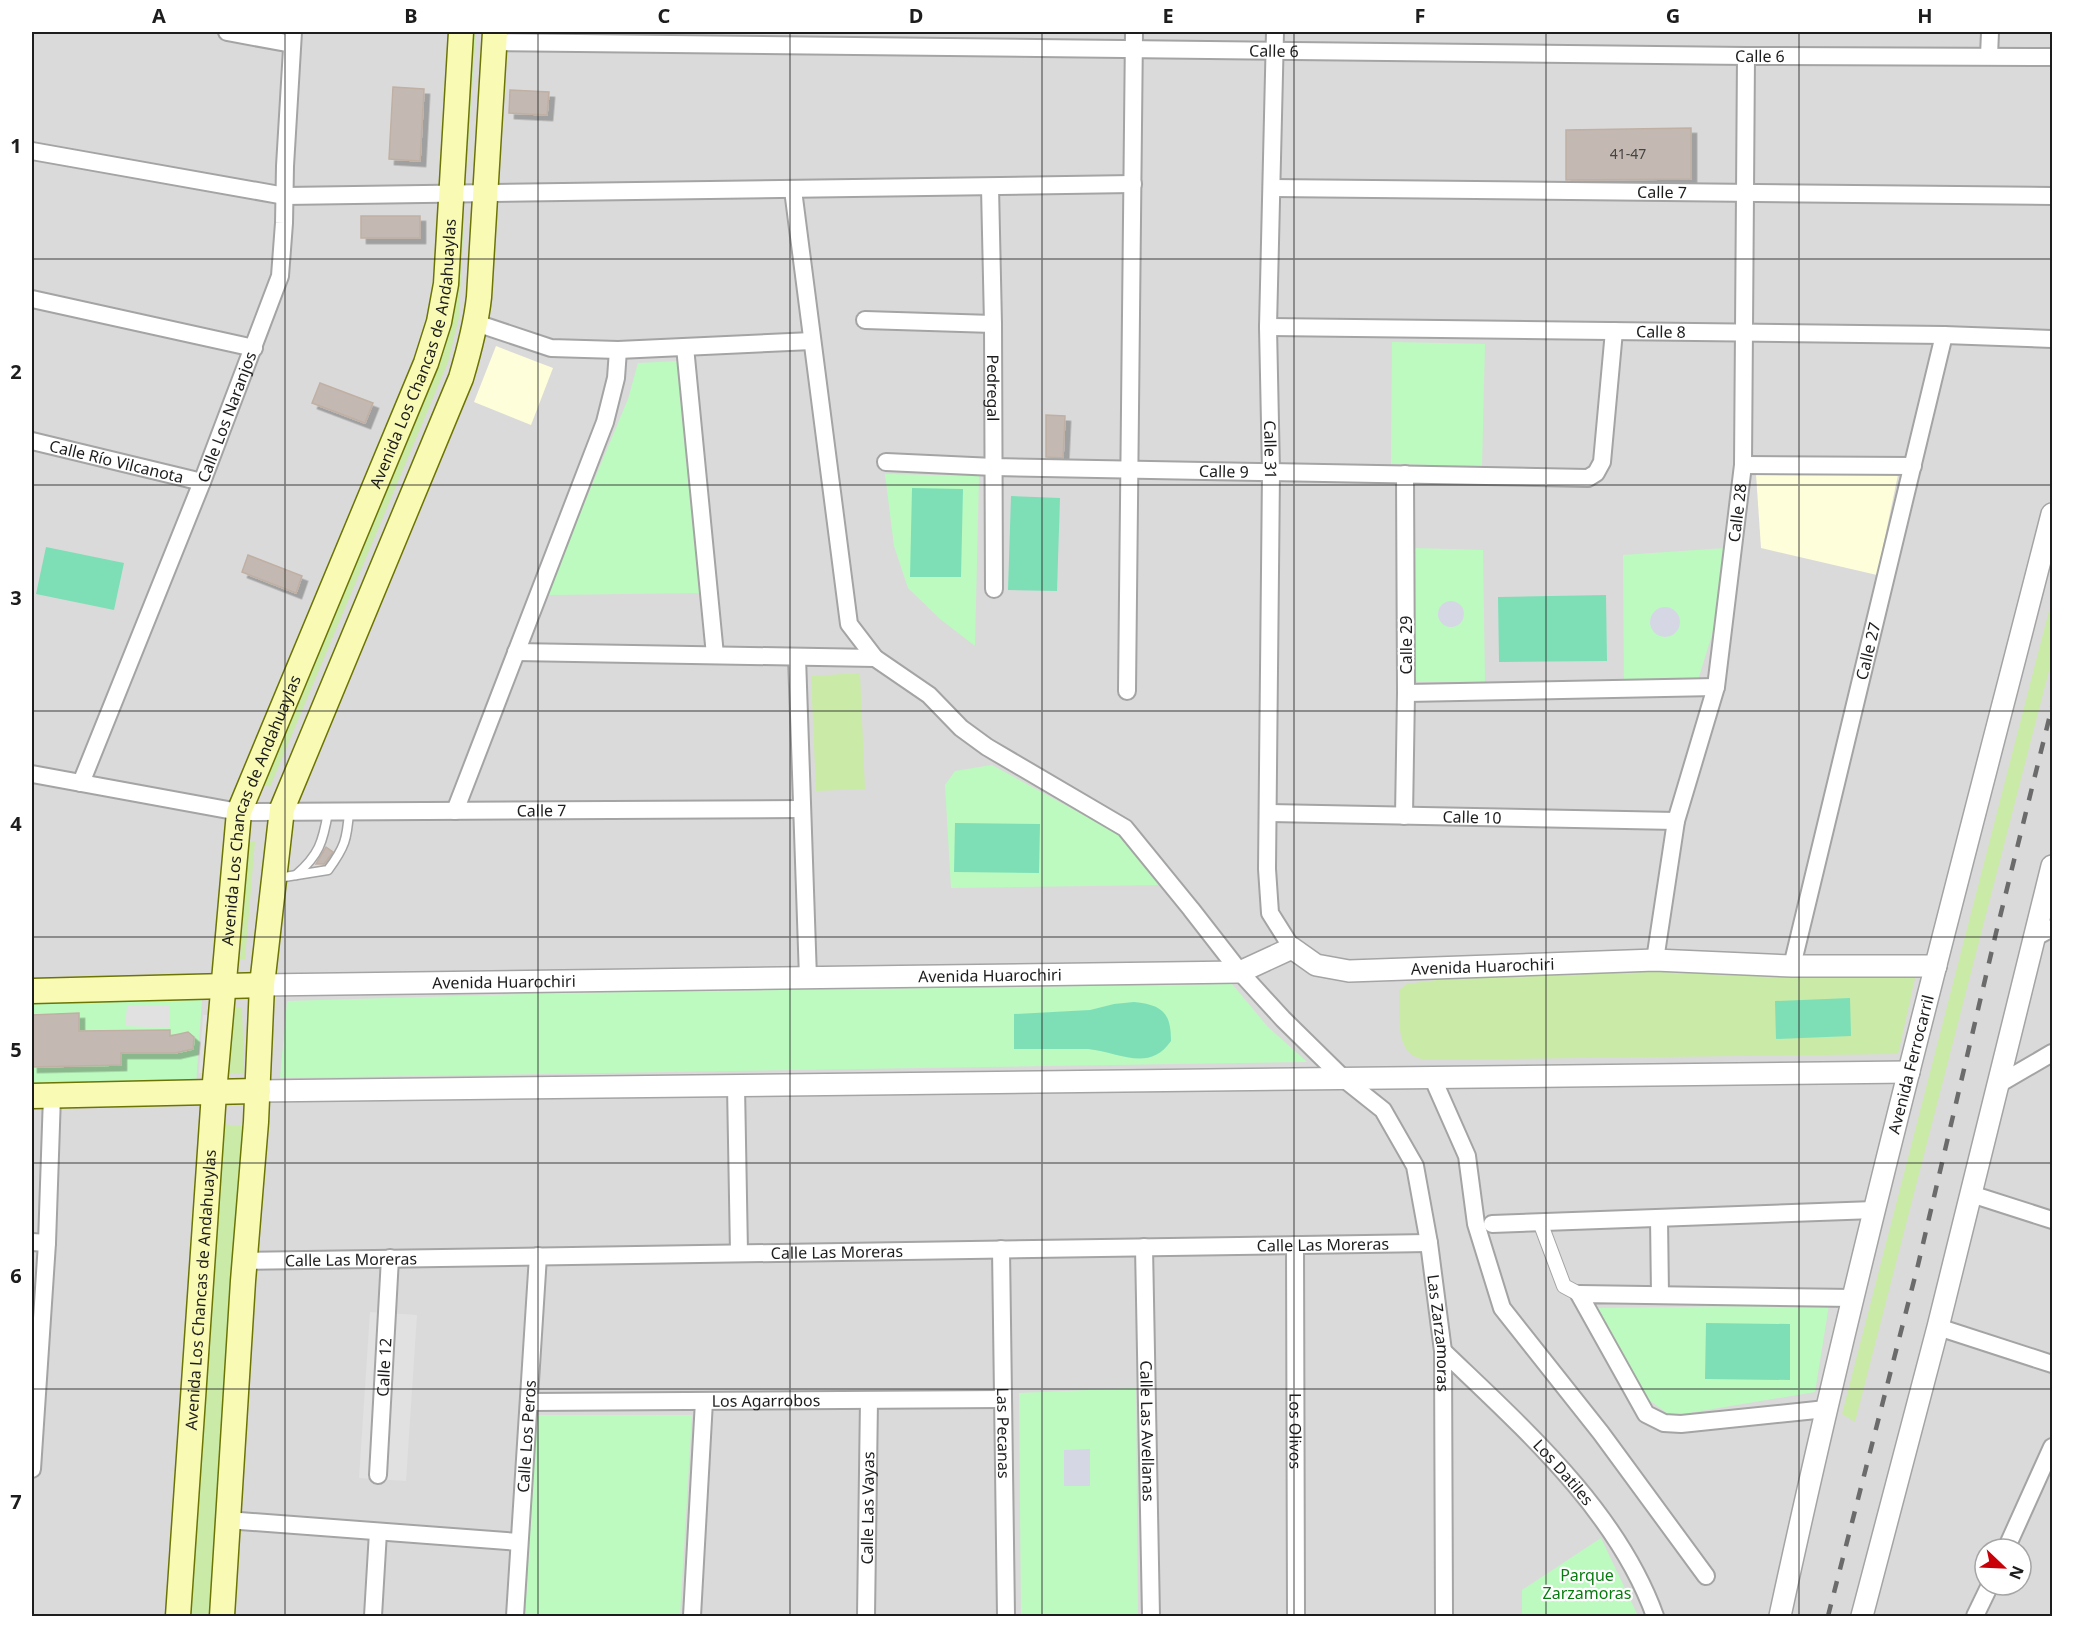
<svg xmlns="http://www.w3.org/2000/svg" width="2084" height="1648" font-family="'Noto Sans',sans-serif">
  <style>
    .residential { fill: #dbdada; fill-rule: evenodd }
    .education { fill: #fffeda }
    .grass { fill: #caeaa7 }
    .park { fill: #bdfac0 }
    .pitch { fill: #7edfb7 }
    .parking { fill: #e1e1e1 }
    .plaza { fill: #d6d7e4 }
    .building { fill: #c3b9b2; stroke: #c0b0a4; stroke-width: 1.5; filter: url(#shadow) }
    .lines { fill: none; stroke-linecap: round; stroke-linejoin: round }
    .service-casing { stroke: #a4a4a4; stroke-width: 11 }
    .pedestrian-casing { stroke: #a4a4a4; stroke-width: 16 }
    .minor-casing { stroke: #a4a4a4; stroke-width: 20 }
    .tertiary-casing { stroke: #a4a4a4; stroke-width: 24 }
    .secondary-casing { stroke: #6c7403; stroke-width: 27 }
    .service { stroke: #fff; stroke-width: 8 }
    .pedestrian { stroke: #fff; stroke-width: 14 }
    .minor { stroke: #fff; stroke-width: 16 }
    .tertiary { stroke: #fff; stroke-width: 21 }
    .secondary { stroke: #f9fab4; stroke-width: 24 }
    .rail { stroke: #6b6b6b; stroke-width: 4.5; stroke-dasharray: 12 12; stroke-linecap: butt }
    .grid { fill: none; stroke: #1d1d1d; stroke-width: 1.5; stroke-opacity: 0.55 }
    .labels { text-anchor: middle; stroke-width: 4.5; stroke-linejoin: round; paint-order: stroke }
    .number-label { font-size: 14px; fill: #464442 }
    .street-label { font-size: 16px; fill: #1d1d1d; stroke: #fff }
    .park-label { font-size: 16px; fill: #097c0f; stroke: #fff }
    .neatline { fill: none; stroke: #1d1d1d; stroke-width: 2 }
    .grid-label { font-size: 20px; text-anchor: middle; font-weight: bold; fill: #1d1d1d }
  </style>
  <defs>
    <filter id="shadow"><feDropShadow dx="5.5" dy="5.5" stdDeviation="0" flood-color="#0004"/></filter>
  </defs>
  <rect width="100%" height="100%" fill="#eeeae2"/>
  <path class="residential" d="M32,32H2052V1616H32ZM1985,1549H2021V1585H1985Z"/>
  <g class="education">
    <polygon points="496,346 553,368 531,425 474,402"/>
    <polygon points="1756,474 1898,475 1877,575 1761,548"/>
  </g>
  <g class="grass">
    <polygon points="467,32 476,32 467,164 460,163"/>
    <polygon points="456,218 464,219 459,317 448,362 270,787 260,783 443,338"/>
    <polygon points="2052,599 2052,659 1855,1422 1842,1414"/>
    <polygon points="860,673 865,789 816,791 811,676"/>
    <polygon points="249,841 255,842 245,959 240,959"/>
    <path d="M1630,971L1907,975L1915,978L1898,1054L1428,1060C1393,1058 1400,1017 1399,990L1407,984L1444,979Z"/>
    <polygon points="235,1007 242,1007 244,1073 228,1074"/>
    <polygon points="220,1124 244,1126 211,1616 186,1616"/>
  </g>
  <g class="park">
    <polygon points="1392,342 1485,344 1482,466 1391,464"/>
    <polygon points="680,361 705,593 546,595 628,399 638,363"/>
    <polygon points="885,474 979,476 975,646 940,619 908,588 894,546"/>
    <polygon points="1412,548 1483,550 1485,682 1418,682 1413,678"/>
    <polygon points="1726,548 1715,625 1698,680 1624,680 1623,555"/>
    <polygon points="992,765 1120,835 1165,885 951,888 945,785 955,771"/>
    <polygon points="1232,984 1268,1027 1307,1062 280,1078 287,1001 564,993"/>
    <polygon points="202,1000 196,1085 32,1087 32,1002"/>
    <polygon points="1829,1305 1815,1392 1677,1415 1667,1413 1645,1397 1598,1308"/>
    <polygon points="1136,1388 1138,1616 1021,1616 1019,1393"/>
    <polygon points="537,1415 692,1415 680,1616 525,1616"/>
    <polygon points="1601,1538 1638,1616 1522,1616 1522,1590"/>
  </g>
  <g class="pitch">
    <polygon points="912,488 963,489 961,577 910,577"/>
    <polygon points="1011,496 1060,498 1057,591 1008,590"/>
    <polygon points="46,547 124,563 114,610 36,594"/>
    <polygon points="1606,595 1607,661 1499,662 1498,597"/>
    <polygon points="955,823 1040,824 1039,873 954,872"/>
    <polygon points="1850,998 1851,1036 1776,1039 1775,1001"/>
    <path d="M1134,1002C1162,1005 1171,1012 1171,1041C1149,1073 1119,1052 1088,1049H1014V1014L1090,1010L1114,1004Z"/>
    <polygon points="1706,1323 1790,1324 1790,1380 1705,1379"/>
  </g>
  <g class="parking">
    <polygon points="127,1006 170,1006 169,1028 125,1026"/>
    <polygon points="203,1015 208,1015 205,1073 199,1073"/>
    <polygon points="370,1312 417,1315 406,1481 359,1478"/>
  </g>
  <g class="plaza">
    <circle cx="1451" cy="614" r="13"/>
    <circle cx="1665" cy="622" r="15"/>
    <polygon points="1090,1449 1090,1486 1064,1486 1064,1450"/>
  </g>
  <g class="building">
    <polygon points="393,87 424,89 420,161 389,159"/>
    <polygon points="510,90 549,92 547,115 509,113"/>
    <polygon points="1691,128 1691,179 1566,180 1566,130"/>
    <rect x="361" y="216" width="59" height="22"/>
    <polygon points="320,383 373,403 365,423 312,403"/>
    <polygon points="1046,415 1065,416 1063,458 1046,457"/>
    <polygon points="248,555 302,576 296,593 242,572"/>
    <polygon points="326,847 333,852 324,864 316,864"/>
    <polygon points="79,1013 79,1031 170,1030 170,1036 188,1032 194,1037 193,1049 175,1053 121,1053 121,1065 32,1067 32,1015"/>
  </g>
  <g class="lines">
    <defs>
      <g id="service">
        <path d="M296,875C319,855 323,842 328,812"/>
        <path d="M278,878L328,870C345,847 347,839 349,812"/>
      </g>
      <polyline id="pedestrian" points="1540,1222 1564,1286 1579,1294"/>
      <g id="minor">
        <polyline points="227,32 292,44"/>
        <path id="s1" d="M1275,32L1268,327L1271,472L1267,869L1270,913L1292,948"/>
        <path id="s2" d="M494,42L1746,56L2052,57"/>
        <polyline points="1989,56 1990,32"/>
        <polyline points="32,151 285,196 1133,184"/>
        <path id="s3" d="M990,187L993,324L994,589"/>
        <path id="s4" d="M1272,188L2052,196"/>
        <path id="s5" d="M793,190L849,624L875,658L929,695L961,728L987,747L1125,828L1191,909L1240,972L1283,1019L1344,1079L1383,1110L1415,1166L1429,1243L1443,1351L1444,1616"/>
        <polyline points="32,299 254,348"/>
        <polyline points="865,320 993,324"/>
        <polyline points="476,323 551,348 618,350 812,341"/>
        <path id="s6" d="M1268,327L1944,335L2052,339"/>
        <polyline points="685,347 715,655"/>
        <path id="s7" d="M32,441L202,482"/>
        <path id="s8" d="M886,462L994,467L1588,478L1596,473L1602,462L1614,331"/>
        <polyline points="1743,465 1913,466"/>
        <polyline points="516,652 875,658"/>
        <polyline points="797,657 808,978"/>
        <polyline points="1127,691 1134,32"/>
        <polyline points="1406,693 1716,687"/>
        <path id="s9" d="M32,774L239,812L802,809"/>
        <path id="s10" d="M81,783L202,482L280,276L284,223L285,166L293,32"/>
        <polyline points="455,811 605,422 616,378 618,350"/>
        <path id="s11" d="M1268,813L1676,821"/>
        <polyline points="1404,816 1406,693 1405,474"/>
        <polyline points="2034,938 2052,928"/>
        <path id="s12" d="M1655,960L1676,821L1716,687L1743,465L1746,56"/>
        <path id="s13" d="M1792,966L1944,335"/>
        <polyline points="1433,1079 1467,1156 1476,1224 1502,1308 1601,1433 1706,1576"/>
        <polyline points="1997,1085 2052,1053"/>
        <polyline points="736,1086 739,1253"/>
        <polyline points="1971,1194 2052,1220"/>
        <polyline points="1659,1218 1660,1295"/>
        <polyline points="1492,1224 1874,1210"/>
        <polyline points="32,1242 47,1243"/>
        <path id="s14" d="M1295,1245L1296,1616"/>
        <path id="s15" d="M1144,1247L1151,1616"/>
        <path id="s16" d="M1001,1249L1006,1616"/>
        <path id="s17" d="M245,1261L1429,1243"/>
        <polyline points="1938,1327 2052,1364"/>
        <path id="s18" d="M1443,1351C1522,1427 1617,1510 1655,1616"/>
        <path id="s19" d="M529,1402L1002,1399"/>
        <polyline points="1826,1409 1681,1424 1664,1423 1646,1414 1579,1294 1853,1298"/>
        <polyline points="32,1469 47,1243 52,1096"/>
        <path id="s20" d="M378,1475L390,1258"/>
        <polyline points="227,1520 519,1542"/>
        <polyline points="2006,1549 2052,1447"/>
        <polyline points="373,1616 378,1532"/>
        <path id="s21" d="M515,1616L538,1256"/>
        <polyline points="692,1616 704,1401"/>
        <path id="s22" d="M866,1616L869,1400"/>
        <polyline points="1975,1616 1990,1585"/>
      </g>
      <g id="tertiary">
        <path id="s23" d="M262,985L1240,972L1292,948L1316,965L1349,971L1655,960L1792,966H1936"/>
        <polyline points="258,1091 1909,1072"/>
        <path id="s24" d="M1780,1616C1860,1246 1958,881 2052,514"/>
        <polyline points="1862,1616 1938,1327 2052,866"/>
      </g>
      <g id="secondary">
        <polyline points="32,991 262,985"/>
        <polyline points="32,1096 258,1091"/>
        <path id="s25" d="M178,1616L214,1093L239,812L426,363L439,322L446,284L461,32"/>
        <path d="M222,1616L243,1281L256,1122L262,985L282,809L461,378C469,351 476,325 479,297L495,32"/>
      </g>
    </defs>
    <use href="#service" class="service-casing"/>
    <use href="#pedestrian" class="pedestrian-casing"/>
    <use href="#minor" class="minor-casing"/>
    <use href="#tertiary" class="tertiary-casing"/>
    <use href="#secondary" class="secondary-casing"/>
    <use href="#service" class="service"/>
    <use href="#pedestrian" class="pedestrian"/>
    <use href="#minor" class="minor"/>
    <use href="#tertiary" class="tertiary"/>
    <use href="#secondary" class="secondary"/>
    <polyline class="rail" points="1828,1616 1918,1265 1996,933 2052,707"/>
  </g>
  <path class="grid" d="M285,32V1616M538,32V1616M790,32V1616M1042,32V1616M1294,32V1616M1546,32V1616M1799,32V1616M32,259H2052M32,485H2052M32,711H2052M32,937H2052M32,1163H2052M32,1389H2052"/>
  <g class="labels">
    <g class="number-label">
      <text x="1628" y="159">41-47</text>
    </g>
    <g class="street-label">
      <text dy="6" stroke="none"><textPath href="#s2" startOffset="780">Calle 6</textPath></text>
      <text dy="6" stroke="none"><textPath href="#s2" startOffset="1266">Calle 6</textPath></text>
      <text dy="6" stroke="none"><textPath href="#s4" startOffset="390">Calle 7</textPath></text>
      <text dy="6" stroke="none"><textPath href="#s6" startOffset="393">Calle 8</textPath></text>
      <text dy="6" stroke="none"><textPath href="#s25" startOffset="1299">Avenida Los Chancas de Andahuaylas</textPath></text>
      <text dy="6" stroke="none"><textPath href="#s3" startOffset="201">Pedregal</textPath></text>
      <text dy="6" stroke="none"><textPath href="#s10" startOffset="394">Calle Los Naranjos</textPath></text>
      <text dy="6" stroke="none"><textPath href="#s1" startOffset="418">Calle 31</textPath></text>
      <text dy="6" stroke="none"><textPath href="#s7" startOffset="87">Calle Río Vilcanota</textPath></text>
      <text dy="6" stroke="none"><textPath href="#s8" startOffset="338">Calle 9</textPath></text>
      <text dy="6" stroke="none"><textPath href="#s12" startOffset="456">Calle 28</textPath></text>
      <text transform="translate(1406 645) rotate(-90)" y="6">Calle 29</text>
      <text dy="6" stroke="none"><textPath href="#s13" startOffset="324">Calle 27</textPath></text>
      <text dy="6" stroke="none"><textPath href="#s25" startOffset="813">Avenida Los Chancas de Andahuaylas</textPath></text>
      <text dy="6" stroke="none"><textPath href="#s9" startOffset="513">Calle 7</textPath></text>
      <text dy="6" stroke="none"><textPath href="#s11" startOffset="204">Calle 10</textPath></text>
      <text dy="6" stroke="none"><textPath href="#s23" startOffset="1232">Avenida Huarochiri</textPath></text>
      <text dy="6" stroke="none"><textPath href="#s23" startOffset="728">Avenida Huarochiri</textPath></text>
      <text dy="6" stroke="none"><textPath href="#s23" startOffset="242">Avenida Huarochiri</textPath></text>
      <text dy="6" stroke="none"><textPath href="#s24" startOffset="567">Avenida Ferrocarril</textPath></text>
      <text dy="6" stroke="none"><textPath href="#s17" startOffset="1078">Calle Las Moreras</textPath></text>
      <text dy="6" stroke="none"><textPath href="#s17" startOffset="592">Calle Las Moreras</textPath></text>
      <text dy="6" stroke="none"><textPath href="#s17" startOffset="106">Calle Las Moreras</textPath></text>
      <text dy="6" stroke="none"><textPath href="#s25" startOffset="327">Avenida Los Chancas de Andahuaylas</textPath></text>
      <text dy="6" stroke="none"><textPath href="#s5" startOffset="1401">Las Zarzamoras</textPath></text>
      <text dy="6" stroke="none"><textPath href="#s20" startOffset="108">Calle 12</textPath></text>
      <text dy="6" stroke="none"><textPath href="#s19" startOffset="237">Los Agarrobos</textPath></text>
      <text dy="6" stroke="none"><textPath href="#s14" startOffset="186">Los Olivos</textPath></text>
      <text dy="6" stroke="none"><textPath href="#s15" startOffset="184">Calle Las Avellanas</textPath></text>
      <text dy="6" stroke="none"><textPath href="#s16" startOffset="184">Las Pecanas</textPath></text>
      <text dy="6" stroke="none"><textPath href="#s21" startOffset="180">Calle Los Peros</textPath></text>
      <text dy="6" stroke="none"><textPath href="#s18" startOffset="171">Los Datiles</textPath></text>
      <text dy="6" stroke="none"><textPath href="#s22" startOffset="108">Calle Las Vayas</textPath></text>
    </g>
    <g class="park-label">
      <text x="1587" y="1581">Parque<tspan x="1587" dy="18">Zarzamoras</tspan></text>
    </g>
  </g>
  <rect width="2084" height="1648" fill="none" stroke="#ffffff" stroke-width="66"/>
  <g transform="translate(2003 1567) rotate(113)"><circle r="28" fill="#ffffff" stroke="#a5a5a5" stroke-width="1.5"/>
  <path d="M0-4.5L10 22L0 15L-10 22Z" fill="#c90007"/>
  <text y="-9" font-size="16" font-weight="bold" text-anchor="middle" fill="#1d1d1d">N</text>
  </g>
  <rect x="33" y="33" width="2018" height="1582" class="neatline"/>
  <g class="grid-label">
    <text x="159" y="23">A</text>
    <text x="411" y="23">B</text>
    <text x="664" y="23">C</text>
    <text x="916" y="23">D</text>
    <text x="1168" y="23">E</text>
    <text x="1420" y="23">F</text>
    <text x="1673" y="23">G</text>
    <text x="1925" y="23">H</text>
    <text x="16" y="153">1</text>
    <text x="16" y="379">2</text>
    <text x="16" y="605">3</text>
    <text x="16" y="831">4</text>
    <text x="16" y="1057">5</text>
    <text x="16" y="1283">6</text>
    <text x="16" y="1509">7</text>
  </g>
</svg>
